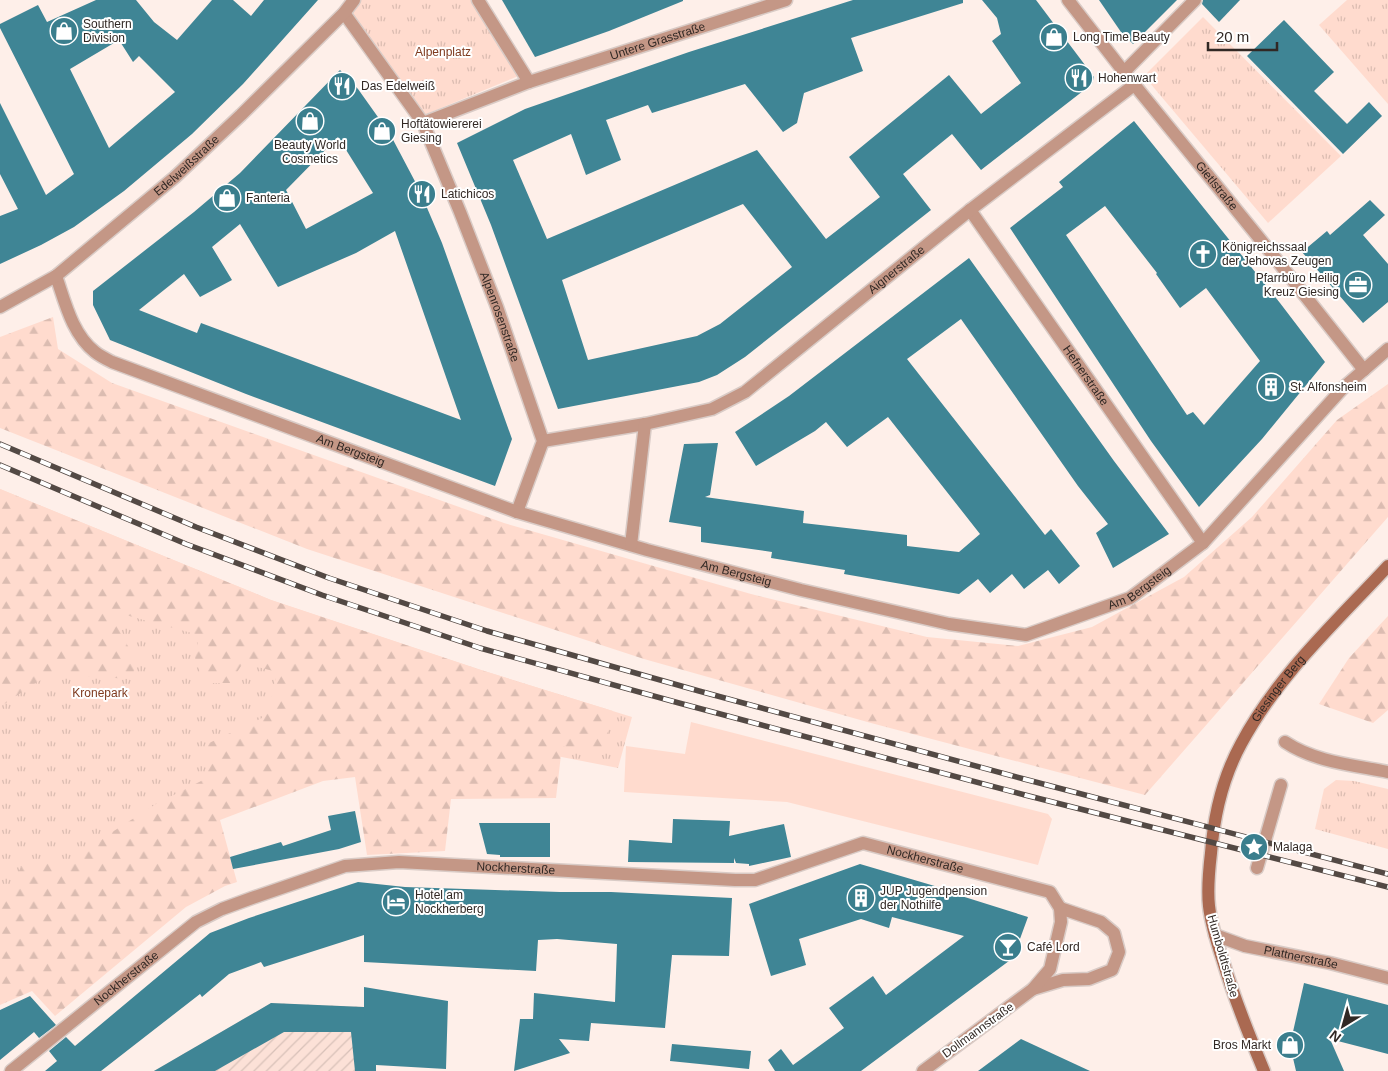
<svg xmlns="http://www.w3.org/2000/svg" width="1388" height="1071" font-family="Helvetica,sans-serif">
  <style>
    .industrial { fill: url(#industrial-furrows) }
    .grass { fill: url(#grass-tufts) }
    .forest { fill: url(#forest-firs) }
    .garden { fill: #ffdbce }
    .building { fill: #3f8595; fill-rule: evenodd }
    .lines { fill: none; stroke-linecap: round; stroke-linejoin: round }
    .street-casing { stroke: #d9cbc6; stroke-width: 15 }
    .secondary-casing { stroke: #d9cbc6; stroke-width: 15 }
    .street { stroke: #c49786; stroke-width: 12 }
    .secondary { stroke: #aa6951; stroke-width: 12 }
    .rail-casing { stroke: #534944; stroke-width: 5.5 }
    .rail { stroke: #fff; stroke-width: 4; stroke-dasharray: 11; stroke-linecap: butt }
    .labels { text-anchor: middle; stroke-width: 4; stroke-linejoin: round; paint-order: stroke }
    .poi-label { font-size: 12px; fill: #312824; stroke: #fff; text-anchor: start }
    .street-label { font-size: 12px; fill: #312824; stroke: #fff }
    .park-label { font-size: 12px; fill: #7f3a1e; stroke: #fff }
  </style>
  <defs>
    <pattern id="industrial-furrows" width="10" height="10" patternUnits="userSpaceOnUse" patternTransform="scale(1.25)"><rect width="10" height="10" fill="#fce1d7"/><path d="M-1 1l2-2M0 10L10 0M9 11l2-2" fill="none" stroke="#d8c1b8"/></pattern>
    <pattern id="grass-tufts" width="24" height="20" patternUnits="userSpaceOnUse" patternTransform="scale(1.25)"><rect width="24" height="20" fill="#ffdbce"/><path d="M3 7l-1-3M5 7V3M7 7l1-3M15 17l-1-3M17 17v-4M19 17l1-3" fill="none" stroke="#dbbcb1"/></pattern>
    <pattern id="forest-firs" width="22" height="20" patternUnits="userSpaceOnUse" patternTransform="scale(1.25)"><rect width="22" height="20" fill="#ffdbce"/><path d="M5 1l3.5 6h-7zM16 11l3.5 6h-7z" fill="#dbbcb1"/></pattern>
  </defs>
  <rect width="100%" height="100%" fill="#feefe9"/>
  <polygon class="industrial" points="271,1003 368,1007 376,1071 154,1071"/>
  <g class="grass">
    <polygon points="359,0 474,0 521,75 424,115 350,11"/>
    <polygon points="1347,0 1388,0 1388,104 1319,25"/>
    <polygon points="1203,17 1341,156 1268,223 1144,76"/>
    <polygon points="0,489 271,600 481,670 632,717 618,768 454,736 340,746 34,899 0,927"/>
    <polygon points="1336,780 1354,781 1388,789 1388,849 1315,829 1324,789"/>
  </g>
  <g class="forest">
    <polygon points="53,317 58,349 112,383 504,523 751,594 927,637 1018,646 1092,627 1184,577 1252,517 1337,420 1388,384 1388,517 1145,795 871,723 644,659 307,549 0,428 0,337"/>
    <polygon points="0,489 271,600 481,670 613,711 603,755 562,746 556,798 451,799 445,851 367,855 355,777 323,781 220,820 237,882 225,886 186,907 55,1016 32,991 0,1005 0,884 10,887 25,860 75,863 106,836 156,804 207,778 207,744 262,718 272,696 277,672 243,663 230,683 204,683 195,658 199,635 122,614 121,632 137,665 130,679 54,674 37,682 0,707"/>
    <polygon points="1388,616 1388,710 1373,723 1319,704 1349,658"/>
  </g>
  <polygon class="garden" points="691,722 1048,814 1052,819 1038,865 787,802 624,792 626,746 685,754"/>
  <g class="building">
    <path d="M96,0H136L154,22L177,40L212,0H233L251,16L264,0H318L243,84L192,134L124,191L74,227L41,245L0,264V216L18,209L0,174V103L46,195L74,174L0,28V24L38,5L47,22ZM119,40L133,62L139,56L175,92L109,148L70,69Z"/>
    <polygon points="502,0 683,0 683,1 609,31 535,57"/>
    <path d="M853,0H963V3L851,38L863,71L804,93L797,123L783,132L745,84L652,113L648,105L606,120L621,160L586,175L571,134L513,160L547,239L757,150L826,239L880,197L849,157L949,75L981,114L1021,83L992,41L1001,34L997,18L982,0H1036L1094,77L1092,84L981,170L952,134L903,174L931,210L745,357L717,375L699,382L558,409L491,225L457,143L525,109L689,52ZM743,204L792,267L720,324L697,336L588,360L562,280Z"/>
    <polygon points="1099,0 1177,0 1133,44 1121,32"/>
    <polygon points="1203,0 1240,0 1219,22 1202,4"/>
    <polygon points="1284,20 1334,72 1314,91 1347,124 1369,102 1382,116 1343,154 1247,56"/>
    <path d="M340,70L358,89L390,134L419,189L442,243L512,439L495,486L246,394L110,340L93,305V291L194,212L240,173ZM338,137L373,193L306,229L286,190ZM240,224L278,287L356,253L395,231L461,420L201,323L197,333L139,310L184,274L200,297L232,280L212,247Z"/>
    <path d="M1134,121L1280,303L1325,362L1262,439L1199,507L1151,441L1010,228L1063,187L1059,182ZM1105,206L1157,273L1156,274L1180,308L1206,288L1260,361L1204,425L1193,412L1187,415L1066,235Z"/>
    <polygon points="1370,200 1385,215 1363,235 1388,264 1388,302 1363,323 1302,252 1327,231 1330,235"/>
    <polygon points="969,258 1114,461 1169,534 1113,568 1096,533 1108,524 1078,486 961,319 907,359 1045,535 1051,529 1080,566 1059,584 1048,570 1024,589 1012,574 990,593 978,579 959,594 844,574 845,570 771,558 772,552 701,542 701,527 669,522 684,444 718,443 710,495 705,497 804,511 803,523 907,535 907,546 959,552 980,534 888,417 847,447 826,422 815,431 756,466 735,432 789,396"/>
    <polygon points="355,811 361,842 339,849 233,869 230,857 281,842 283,846 331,830 328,816"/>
    <polygon points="673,819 730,821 729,836 784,824 791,857 749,866 749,864 736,863 734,858 734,863 628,862 629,840 672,843"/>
    <polygon points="479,823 550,823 550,857 500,857 500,855 487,854"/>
    <polygon points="860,864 955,892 955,894 1028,917 1013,958 861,1071 775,1071 768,1060 781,1049 793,1065 844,1028 829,1008 873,976 886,995 964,936 892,917 889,928 861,919 799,939 806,965 771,976 749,904"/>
    <polygon points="358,882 405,887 560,892 611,892 732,898 729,956 672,955 665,1028 591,1023 589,1041 559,1039 570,1053 514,1071 520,1019 533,1019 534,993 615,1002 617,944 557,939 538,940 536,971 364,962 364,935 264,967 261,962 229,974 202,997 200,994 101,1071 45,1071 57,1061 49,1051 66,1037 75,1046 210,933 249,918"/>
    <polygon points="1304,983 1388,1005 1388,1054 1330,1039 1344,1071 1296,1071 1290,1045"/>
    <polygon points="364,987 448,1001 446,1069 376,1065 376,1071 355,1071 351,1032 284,1032 215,1071 154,1071 271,1003 364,1007"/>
    <polygon points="30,996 56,1025 39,1038 34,1032 0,1060 0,1010"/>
    <polygon points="1021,1039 1090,1071 978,1071"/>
    <polygon points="672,1044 751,1051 749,1069 670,1061"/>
  </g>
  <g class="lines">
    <defs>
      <g id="street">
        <path id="s1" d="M1068,0L1124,72L1260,239L1364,370"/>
        <path id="s2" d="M344,13L423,123L460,212L497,307L543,441L517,512"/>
        <polyline points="1124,72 1195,0"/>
        <path id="s3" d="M529,82L786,0"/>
        <polyline points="423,123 529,82 478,0"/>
        <path id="s4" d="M970,210L1203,543"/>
        <path id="s5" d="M56,276C65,302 72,334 95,352C100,356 106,359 112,362L517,512L647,550L801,590L949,624L1026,635L1130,598L1203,543L1343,388L1388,349"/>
        <path id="s6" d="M0,307L56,276L175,177L241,115L344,13L354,0"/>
        <path id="s7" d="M543,441L645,424L712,409L745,392L970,210L1134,85"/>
        <polyline points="631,545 645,424"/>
        <path d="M1285,742C1315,762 1353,765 1388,772"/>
        <polyline points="1257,868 1281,785"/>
        <path id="s8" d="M1215,935L1245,946L1330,963L1388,978"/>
        <polyline points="1033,989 1063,980 1089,979 1112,970 1119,952 1114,933 1101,922 1060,908"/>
        <path id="s9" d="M11,1071L196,922L222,909L252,898L345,866L399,862L735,880H755L863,843L1050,892L1060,908L1061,922L1050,969L1033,989L923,1071"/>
      </g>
      <g id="secondary">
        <path id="s10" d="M1264,1071C1249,1035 1234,998 1223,961C1217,943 1211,924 1209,906C1207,888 1209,870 1211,853C1214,815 1223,777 1241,744C1277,676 1336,622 1388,566"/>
      </g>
    </defs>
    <use href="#street" class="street-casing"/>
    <use href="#secondary" class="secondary-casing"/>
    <use href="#street" class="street"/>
    <use href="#secondary" class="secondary"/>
    <defs>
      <g id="rail">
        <polyline points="0,444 196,527 329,578 487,631 699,691 1024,779 1388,874"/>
        <polyline points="0,465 186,544 322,595 480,648 679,703 1025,795 1388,887"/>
      </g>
    </defs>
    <use href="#rail" class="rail-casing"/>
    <use href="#rail" class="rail"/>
  </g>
  <defs>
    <symbol id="shop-disc" viewBox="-11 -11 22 22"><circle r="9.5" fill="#3a7e8d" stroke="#fff"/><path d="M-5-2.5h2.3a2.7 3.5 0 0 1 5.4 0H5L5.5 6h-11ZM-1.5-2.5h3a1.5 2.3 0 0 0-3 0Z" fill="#fff"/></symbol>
    <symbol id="restaurant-disc" viewBox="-11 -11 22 22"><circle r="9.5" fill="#3a7e8d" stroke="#fff"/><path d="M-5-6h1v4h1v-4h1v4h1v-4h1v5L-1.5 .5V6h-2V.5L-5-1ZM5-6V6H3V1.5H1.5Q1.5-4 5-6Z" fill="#fff"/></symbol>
    <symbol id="church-disc" viewBox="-11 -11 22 22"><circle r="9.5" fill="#3a7e8d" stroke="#fff"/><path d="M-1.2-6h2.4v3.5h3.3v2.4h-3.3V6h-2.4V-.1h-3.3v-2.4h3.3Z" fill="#fff"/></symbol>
    <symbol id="office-disc" viewBox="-11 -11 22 22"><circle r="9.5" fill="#3a7e8d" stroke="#fff"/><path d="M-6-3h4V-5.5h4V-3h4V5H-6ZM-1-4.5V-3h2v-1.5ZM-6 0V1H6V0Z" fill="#fff"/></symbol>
    <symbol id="building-disc" viewBox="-11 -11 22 22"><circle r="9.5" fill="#3a7e8d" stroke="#fff"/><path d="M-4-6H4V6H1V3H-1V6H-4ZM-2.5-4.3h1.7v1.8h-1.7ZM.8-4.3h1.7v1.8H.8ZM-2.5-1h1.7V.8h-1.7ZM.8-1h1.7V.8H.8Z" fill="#fff"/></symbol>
    <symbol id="sight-disc" viewBox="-11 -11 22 22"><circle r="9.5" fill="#3a7e8d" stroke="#fff"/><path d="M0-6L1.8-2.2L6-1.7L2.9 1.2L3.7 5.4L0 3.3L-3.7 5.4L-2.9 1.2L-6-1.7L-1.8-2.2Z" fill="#fff"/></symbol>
    <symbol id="hotel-disc" viewBox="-11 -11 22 22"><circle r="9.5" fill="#3a7e8d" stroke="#fff"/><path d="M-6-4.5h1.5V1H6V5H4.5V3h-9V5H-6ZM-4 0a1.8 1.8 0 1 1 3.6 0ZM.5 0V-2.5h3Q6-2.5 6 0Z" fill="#fff"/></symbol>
    <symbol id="bar-disc" viewBox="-11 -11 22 22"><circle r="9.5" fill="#3a7e8d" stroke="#fff"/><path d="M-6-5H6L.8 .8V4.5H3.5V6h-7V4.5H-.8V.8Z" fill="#fff"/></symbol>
  </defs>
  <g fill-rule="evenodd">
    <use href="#shop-disc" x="48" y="15" width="32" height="32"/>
    <use href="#shop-disc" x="1038" y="21" width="32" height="32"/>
    <use href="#restaurant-disc" x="1063" y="62" width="32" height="32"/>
    <use href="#restaurant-disc" x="326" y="70" width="32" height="32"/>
    <use href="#shop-disc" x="294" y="105" width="32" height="32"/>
    <use href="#shop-disc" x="366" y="115" width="32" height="32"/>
    <use href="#restaurant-disc" x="406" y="178" width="32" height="32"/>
    <use href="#shop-disc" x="211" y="182" width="32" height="32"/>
    <use href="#church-disc" x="1187" y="238" width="32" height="32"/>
    <use href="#office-disc" x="1342" y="269" width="32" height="32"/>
    <use href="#building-disc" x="1255" y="371" width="32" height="32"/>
    <use href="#sight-disc" x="1238" y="831" width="32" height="32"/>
    <use href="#building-disc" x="845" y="882" width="32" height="32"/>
    <use href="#hotel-disc" x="380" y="886" width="32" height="32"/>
    <use href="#bar-disc" x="992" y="931" width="32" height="32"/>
    <use href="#shop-disc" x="1274" y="1029" width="32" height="32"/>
  </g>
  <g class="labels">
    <g class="poi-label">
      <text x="83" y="28">Southern<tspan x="83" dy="14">Division</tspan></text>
      <text x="1073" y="41">Long Time Beauty</text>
      <text x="1098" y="82">Hohenwart</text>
      <text x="361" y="90">Das Edelweiß</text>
      <text x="401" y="128">Hoftätowiererei<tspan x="401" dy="14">Giesing</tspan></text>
      <text x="310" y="149" text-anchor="middle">Beauty World<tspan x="310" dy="14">Cosmetics</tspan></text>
      <text x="441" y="198">Latichicos</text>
      <text x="246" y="202">Fanteria</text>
      <text x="1222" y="251">Königreichssaal<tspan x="1222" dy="14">der Jehovas Zeugen</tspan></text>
      <text x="1339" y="282" text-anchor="end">Pfarrbüro Heilig<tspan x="1339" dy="14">Kreuz Giesing</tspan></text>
      <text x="1290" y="391">St. Alfonsheim</text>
      <text x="1273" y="851">Malaga</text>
      <text x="880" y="895">JUP Jugendpension<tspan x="880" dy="14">der Nothilfe</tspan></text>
      <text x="415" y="899">Hotel am<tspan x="415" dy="14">Nockherberg</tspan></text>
      <text x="1027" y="951">Café Lord</text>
      <text x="1271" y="1049" text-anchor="end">Bros Markt</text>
    </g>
    <g class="street-label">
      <text dy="4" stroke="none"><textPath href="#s3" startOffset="135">Untere Grasstraße</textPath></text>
      <text dy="4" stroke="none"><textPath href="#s6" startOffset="235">Edelweißstraße</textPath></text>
      <text dy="4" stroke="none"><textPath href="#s1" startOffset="238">Gietlstraße</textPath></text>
      <text dy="4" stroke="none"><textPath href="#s7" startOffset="404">Aignerstraße</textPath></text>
      <text dy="4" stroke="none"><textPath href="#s2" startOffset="344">Alpenrosenstraße</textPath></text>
      <text dy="4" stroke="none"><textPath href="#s4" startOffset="202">Hefnerstraße</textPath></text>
      <text dy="4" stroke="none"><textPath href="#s5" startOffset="361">Am Bergsteig</textPath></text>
      <text dy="4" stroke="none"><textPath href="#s5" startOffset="766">Am Bergsteig</textPath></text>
      <text dy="4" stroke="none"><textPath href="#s5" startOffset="1186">Am Bergsteig</textPath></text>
      <text dy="4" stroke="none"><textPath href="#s10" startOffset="408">Giesinger Berg</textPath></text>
      <text dy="4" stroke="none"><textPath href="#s9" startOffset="986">Nockherstraße</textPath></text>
      <text dy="4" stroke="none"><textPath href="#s9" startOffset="568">Nockherstraße</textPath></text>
      <text transform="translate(1223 956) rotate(74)" y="4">Humboldtstraße</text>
      <text dy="4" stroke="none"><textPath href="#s8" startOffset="89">Plattnerstraße</textPath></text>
      <text dy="4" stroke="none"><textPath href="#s9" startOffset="148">Nockherstraße</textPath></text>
      <text transform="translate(978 1030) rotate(-36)" y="4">Dollmannstraße</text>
    </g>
    <g class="park-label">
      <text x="443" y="56">Alpenplatz</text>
      <text x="100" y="697">Kronepark</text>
    </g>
  </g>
  <g transform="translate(1343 1026) rotate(217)" stroke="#ffffff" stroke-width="4" paint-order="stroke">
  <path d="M0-4L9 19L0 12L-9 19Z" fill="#312824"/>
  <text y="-8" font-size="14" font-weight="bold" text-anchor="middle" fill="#312824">N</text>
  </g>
  <path d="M1208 42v8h69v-8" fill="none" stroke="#312824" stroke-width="2.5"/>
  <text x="1216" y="42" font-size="15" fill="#312824" stroke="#ffffff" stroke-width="4" paint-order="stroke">20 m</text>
</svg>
